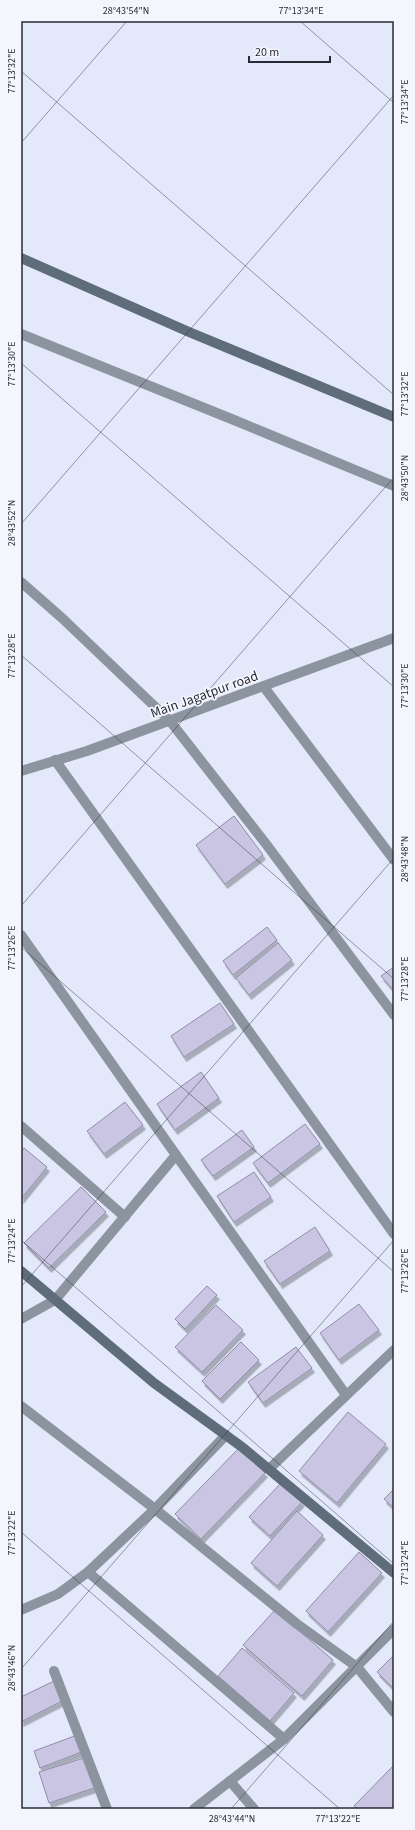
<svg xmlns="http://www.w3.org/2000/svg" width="415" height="1830" font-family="'Source Sans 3',sans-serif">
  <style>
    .building { fill: #cac5e3; stroke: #918ca8; filter: url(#shadow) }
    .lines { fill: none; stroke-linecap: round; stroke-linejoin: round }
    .street { stroke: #8c959f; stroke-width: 10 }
    .secondary { stroke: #5f6d7b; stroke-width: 10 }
    .ticks { fill: none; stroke: #282b36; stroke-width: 1; stroke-opacity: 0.45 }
    .labels { text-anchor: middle; stroke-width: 3.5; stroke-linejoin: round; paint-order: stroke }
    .street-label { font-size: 14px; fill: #282b36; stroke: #f5f6fd }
    .neatline { fill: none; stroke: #282b36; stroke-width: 1.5 }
    .ticks-label { font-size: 10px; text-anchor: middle; fill: #282b36 }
  </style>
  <defs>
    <filter id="shadow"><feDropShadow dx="2.5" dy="4.5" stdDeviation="0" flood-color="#0004"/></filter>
  </defs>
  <rect width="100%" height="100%" fill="#e3e9fb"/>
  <g class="building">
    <polygon points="234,816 263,855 225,884 196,845"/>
    <polygon points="267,927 277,940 233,975 223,961"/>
    <polygon points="278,943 292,960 249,995 236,978"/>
    <polygon points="394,967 394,991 381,976"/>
    <polygon points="220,1003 234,1024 184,1057 171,1036"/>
    <polygon points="201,1072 219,1098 175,1130 157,1104"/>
    <polygon points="125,1102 143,1125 104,1154 87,1131"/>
    <polygon points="305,1124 320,1144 268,1183 253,1163"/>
    <polygon points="242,1130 254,1147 213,1176 201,1160"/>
    <polygon points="24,1148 47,1167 21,1199 21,1152"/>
    <polygon points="254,1172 271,1197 234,1222 217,1196"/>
    <polygon points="81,1187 106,1212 49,1268 24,1243"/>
    <polygon points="315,1227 330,1251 280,1284 264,1261"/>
    <polygon points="207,1286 217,1295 185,1329 175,1319"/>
    <polygon points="359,1304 379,1330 339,1360 320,1333"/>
    <polygon points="216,1305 243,1330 202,1372 175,1347"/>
    <polygon points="241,1342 259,1360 220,1399 202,1381"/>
    <polygon points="296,1347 312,1368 263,1403 248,1382"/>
    <polygon points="348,1412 386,1444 337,1503 299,1471"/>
    <polygon points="239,1448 265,1473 201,1539 175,1514"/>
    <polygon points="281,1483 302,1502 270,1536 249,1517"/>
    <polygon points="394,1489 394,1508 384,1499"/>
    <polygon points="297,1511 323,1535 277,1586 251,1563"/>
    <polygon points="359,1552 382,1573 328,1632 306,1611"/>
    <polygon points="275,1610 333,1660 302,1696 243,1645"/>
    <polygon points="242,1648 294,1693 270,1721 218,1676"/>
    <polygon points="394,1655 394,1689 377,1672"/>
    <polygon points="54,1681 64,1700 21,1722 21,1697"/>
    <polygon points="77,1735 84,1751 40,1768 34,1751"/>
    <polygon points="87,1757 97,1787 49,1803 39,1772"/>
    <polygon points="394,1765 394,1809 358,1809 354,1806"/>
  </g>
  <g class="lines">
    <g class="street">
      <polyline points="21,334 234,420 394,486"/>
      <polyline points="21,582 62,618 170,721 266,844 394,1015"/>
      <polyline points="264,687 394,860"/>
      <polyline points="55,760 394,1234"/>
      <polyline points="21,771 87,751 394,638"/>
      <polyline points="21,935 176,1155 55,1300 21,1319"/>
      <polyline points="21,1126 125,1217"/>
      <polyline points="176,1155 346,1395"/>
      <polyline points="21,1406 155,1509 297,1624 357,1667 394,1712"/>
      <polyline points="269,1469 394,1350"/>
      <polyline points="88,1572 284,1739"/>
      <polyline points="21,1610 58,1594 88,1572 155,1509 226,1435"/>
      <polyline points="54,1671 107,1809"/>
      <polyline points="230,1781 254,1809"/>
      <polyline points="194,1809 284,1739 394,1629"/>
    </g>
    <g class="secondary">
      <polyline points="21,258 189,332 394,417"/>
      <polyline points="21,1271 154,1383 242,1447 394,1573"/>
    </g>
  </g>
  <path class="ticks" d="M300,21L394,103M21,71L394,395M21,143L127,21M21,363L394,687M21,524L394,95M21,655L394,979M21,906L394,477M21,947L394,1272M21,1240L394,1564M21,1287L394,858M21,1532L340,1809M21,1669L394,1240M231,1809L394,1621"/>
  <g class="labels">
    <g class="street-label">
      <text transform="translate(204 694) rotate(-20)" y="5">Main Jagatpur road</text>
    </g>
  </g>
  <rect width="415" height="1830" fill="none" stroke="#f5f6fd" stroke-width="44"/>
  <path d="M249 56v6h81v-6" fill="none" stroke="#282b36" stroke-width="2"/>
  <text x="255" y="56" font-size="12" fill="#282b36" stroke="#f5f6fd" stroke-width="3" paint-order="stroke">20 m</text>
  <rect x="22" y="22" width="371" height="1786" class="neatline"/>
  <g class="ticks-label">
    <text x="126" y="14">28°43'54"N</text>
    <text x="301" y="14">77°13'34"E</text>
    <text transform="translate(11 71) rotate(-90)" y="4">77°13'32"E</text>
    <text transform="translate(404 102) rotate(-90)" y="4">77°13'34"E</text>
    <text transform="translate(11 364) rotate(-90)" y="4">77°13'30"E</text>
    <text transform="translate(404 394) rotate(-90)" y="4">77°13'32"E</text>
    <text transform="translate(404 478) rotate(-90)" y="4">28°43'50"N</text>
    <text transform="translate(11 523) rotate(-90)" y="4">28°43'52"N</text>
    <text transform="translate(11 656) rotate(-90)" y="4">77°13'28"E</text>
    <text transform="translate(404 686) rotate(-90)" y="4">77°13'30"E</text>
    <text transform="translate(404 859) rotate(-90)" y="4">28°43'48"N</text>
    <text transform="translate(11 948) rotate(-90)" y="4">77°13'26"E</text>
    <text transform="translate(404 979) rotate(-90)" y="4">77°13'28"E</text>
    <text transform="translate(11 1241) rotate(-90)" y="4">77°13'24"E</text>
    <text transform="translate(404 1271) rotate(-90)" y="4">77°13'26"E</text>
    <text transform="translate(11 1533) rotate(-90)" y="4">77°13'22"E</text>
    <text transform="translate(404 1563) rotate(-90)" y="4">77°13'24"E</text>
    <text transform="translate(11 1668) rotate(-90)" y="4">28°43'46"N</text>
    <text x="232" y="1822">28°43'44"N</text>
    <text x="338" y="1822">77°13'22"E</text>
  </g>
</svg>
